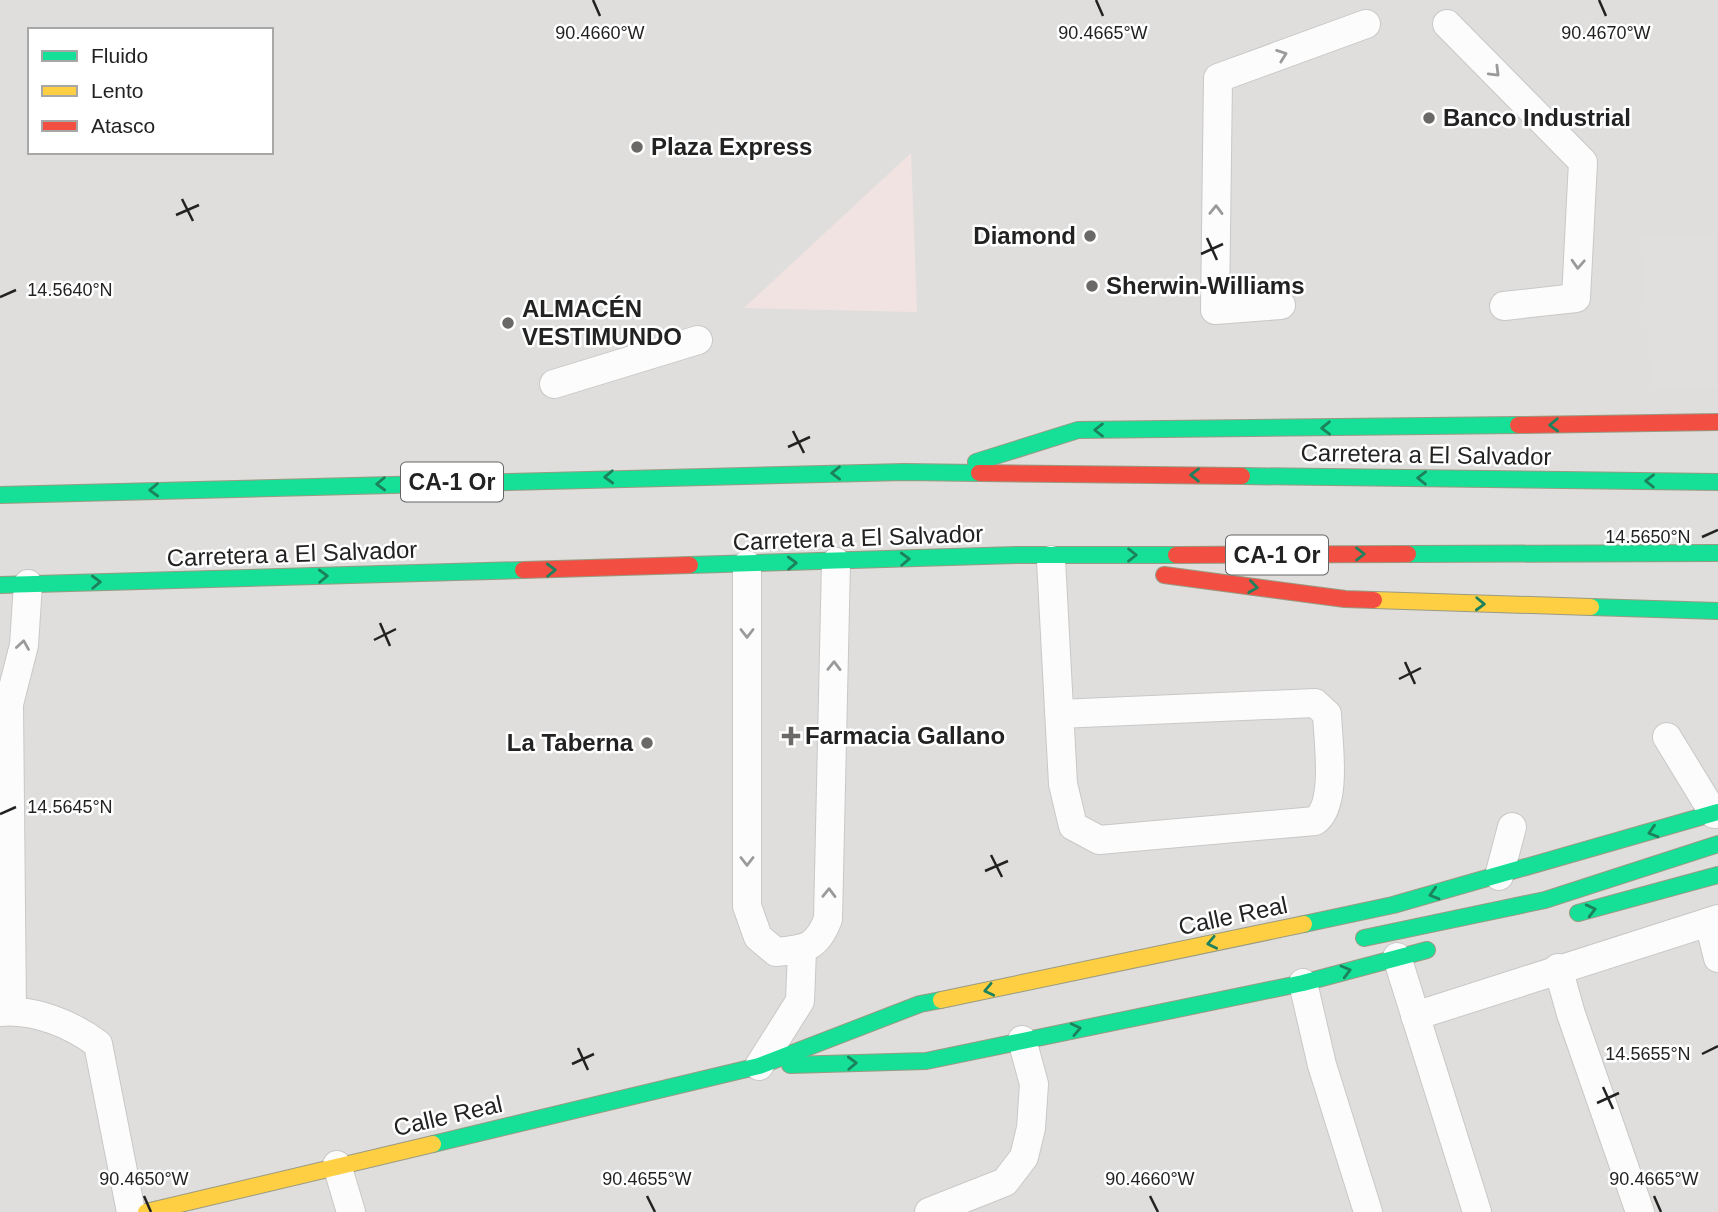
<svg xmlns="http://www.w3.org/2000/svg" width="1718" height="1212" font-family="Helvetica,sans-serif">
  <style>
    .residential { fill: #dfdedc; fill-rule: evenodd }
    .commercial { fill: #f1e3e1 }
    .parking { fill: #e0dfde }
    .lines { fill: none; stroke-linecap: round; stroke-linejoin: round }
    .lane-casing { stroke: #c9c8c7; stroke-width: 30 }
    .fast-casing { stroke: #999a82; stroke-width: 18 }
    .slow-casing { stroke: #999a82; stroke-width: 18 }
    .jam-casing { stroke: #999a82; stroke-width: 18 }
    .lane { stroke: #fdfcfc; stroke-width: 28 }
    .fast { stroke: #16e098; stroke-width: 16 }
    .slow { stroke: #ffcf43; stroke-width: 16 }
    .jam { stroke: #f24e42; stroke-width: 16 }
    .oneway { stroke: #9a9a9a }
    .oneway2 { stroke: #1c815d }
    .ticks { fill: none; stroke: #222; stroke-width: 2.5 }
    .poi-dot { fill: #6a6968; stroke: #fff; stroke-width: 2.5 }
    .labels { text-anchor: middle; stroke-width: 5; stroke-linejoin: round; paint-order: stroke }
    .shield { fill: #fff; stroke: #646464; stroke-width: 2 }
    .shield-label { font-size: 23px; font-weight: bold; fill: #222 }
    .poi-label { font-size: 24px; font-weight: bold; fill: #222; stroke: #fff; text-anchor: start }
    .street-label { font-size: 24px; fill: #222; stroke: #fff }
    .ticks-label { font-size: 18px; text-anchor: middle; fill: #222; stroke: #fff; stroke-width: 5; stroke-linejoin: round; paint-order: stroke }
  </style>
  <rect width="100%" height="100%" fill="#f0eeeb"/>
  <path class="residential" d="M0,0H1718V1212H0ZM30,30H271V152H30Z"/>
  <polygon class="commercial" points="911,153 917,312 744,308"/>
  <polygon class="parking" points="1640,234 1718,234 1718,388 1652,386"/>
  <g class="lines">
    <defs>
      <g id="lane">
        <polyline points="1447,24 1583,162 1576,298 1504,306"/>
        <polyline points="1281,305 1215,310 1218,78 1366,24"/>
        <polyline points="554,384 698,340"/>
        <path d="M1051,560L1063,784L1073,826L1099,840L1315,821C1338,805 1328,741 1327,714L1315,703L1059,714"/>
        <path d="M747,565V906L758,937L776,952C806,949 817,948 828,919L836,562"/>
        <polyline points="1667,737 1714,814"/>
        <polyline points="1499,876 1512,827"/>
        <polyline points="1709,922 1718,958"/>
        <polyline points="1397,957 1477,1212"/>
        <polyline points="1558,968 1571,1014 1640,1212"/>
        <polyline points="1303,983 1322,1065 1368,1212"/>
        <polyline points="12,1011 9,704 24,645 28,584"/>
        <path d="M0,1012C35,1009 71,1024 98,1044L131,1212"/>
        <polyline points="1415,1016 1718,919"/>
        <polyline points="759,1066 800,1001 802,950"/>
        <polyline points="337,1165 351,1212"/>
        <polyline points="929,1212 1005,1182 1024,1157 1031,1128 1034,1084 1022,1040"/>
      </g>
      <g id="fast">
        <polyline points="976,462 1078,430 1518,425"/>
        <polyline points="1242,476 1718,482"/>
        <polyline points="0,495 904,472 979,473"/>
        <polyline points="1408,554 1718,553"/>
        <polyline points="690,565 1016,555 1176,555"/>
        <polyline points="0,585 523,570"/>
        <polyline points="1591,607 1718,611"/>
        <polyline points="1578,913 1718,875"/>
        <polyline points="1304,924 1393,905 1718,812"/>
        <polyline points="1364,938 1545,900 1718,844"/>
        <polyline points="790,1065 926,1061 1303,983 1427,950"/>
        <polyline points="433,1144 759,1066 920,1004 941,1000"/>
      </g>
      <g id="slow">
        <polyline points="1374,600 1591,607"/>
        <polyline points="941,1000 1304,924"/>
        <polyline points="146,1212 433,1144"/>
      </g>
      <g id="jam">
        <polyline points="1518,425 1718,422"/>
        <polyline points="979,473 1242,476"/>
        <polyline points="1176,555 1408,554"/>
        <polyline points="523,570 690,565"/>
        <polyline points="1164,575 1345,599 1374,600"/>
      </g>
    </defs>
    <use href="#lane" class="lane-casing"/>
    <use href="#fast" class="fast-casing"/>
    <use href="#slow" class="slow-casing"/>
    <use href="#jam" class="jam-casing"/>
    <use href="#lane" class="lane"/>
    <use href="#fast" class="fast"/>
    <use href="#slow" class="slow"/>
    <use href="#jam" class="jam"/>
  </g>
  <defs><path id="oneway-chevron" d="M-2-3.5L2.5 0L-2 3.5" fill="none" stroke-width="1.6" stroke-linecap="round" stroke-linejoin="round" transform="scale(1.75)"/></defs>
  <g class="oneway">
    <use href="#oneway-chevron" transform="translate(1282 55) rotate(-20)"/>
    <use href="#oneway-chevron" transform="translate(1495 72) rotate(45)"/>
    <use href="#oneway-chevron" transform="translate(1216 210) rotate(-89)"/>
    <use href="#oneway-chevron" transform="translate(1578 264) rotate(93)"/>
    <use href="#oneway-chevron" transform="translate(747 633) rotate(90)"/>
    <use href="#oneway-chevron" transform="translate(23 645) rotate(-81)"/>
    <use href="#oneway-chevron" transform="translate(834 666) rotate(-89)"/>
    <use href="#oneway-chevron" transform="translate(747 861) rotate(90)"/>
    <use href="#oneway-chevron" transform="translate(829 893) rotate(-89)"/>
  </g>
  <g class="oneway2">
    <use href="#oneway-chevron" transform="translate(1554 425) rotate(178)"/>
    <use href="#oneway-chevron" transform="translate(1326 428) rotate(179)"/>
    <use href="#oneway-chevron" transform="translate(1099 430) rotate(180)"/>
    <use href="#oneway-chevron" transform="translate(836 473) rotate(179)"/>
    <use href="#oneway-chevron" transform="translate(1195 475) rotate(-179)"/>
    <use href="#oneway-chevron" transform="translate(609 477) rotate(178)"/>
    <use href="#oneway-chevron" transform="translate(1422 478) rotate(-179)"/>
    <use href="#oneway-chevron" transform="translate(1650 481) rotate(-179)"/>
    <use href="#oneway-chevron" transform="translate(381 484) rotate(178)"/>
    <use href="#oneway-chevron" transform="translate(154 490) rotate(178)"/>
    <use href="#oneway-chevron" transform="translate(1360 554)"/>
    <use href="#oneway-chevron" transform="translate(1132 555)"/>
    <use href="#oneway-chevron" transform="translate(905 559) rotate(-2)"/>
    <use href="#oneway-chevron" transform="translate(792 563) rotate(-2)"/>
    <use href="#oneway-chevron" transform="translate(551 570) rotate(-2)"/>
    <use href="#oneway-chevron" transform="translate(323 576) rotate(-2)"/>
    <use href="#oneway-chevron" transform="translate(96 582) rotate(-2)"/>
    <use href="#oneway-chevron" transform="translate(1253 587) rotate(8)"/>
    <use href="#oneway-chevron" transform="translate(1480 604) rotate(2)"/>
    <use href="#oneway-chevron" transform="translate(1653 832) rotate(163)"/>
    <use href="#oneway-chevron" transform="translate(1434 894) rotate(164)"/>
    <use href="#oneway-chevron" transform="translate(1591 910) rotate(-14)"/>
    <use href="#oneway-chevron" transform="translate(1212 943) rotate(168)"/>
    <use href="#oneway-chevron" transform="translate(1346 971) rotate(-15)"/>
    <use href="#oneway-chevron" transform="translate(989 990) rotate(168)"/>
    <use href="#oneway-chevron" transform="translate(1076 1029) rotate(-12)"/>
    <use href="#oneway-chevron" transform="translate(852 1063) rotate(-2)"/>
  </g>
  <path class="ticks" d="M593,0L600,16M1096,0L1103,16M1599,0L1606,16M182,199L193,221M176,215L199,205M1207,238L1217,260M1201,254L1223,244M0,297L16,290M793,431L804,453M788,447L810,437M1702,537L1718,530M380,623L390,646M374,640L396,629M1405,662L1415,684M1399,679L1421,668M0,814L16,807M991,855L1002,877M985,871L1008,861M578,1048L588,1070M1702,1054L1718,1046M572,1064L594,1054M1603,1087L1613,1109M1597,1103L1619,1093M144,1196L151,1212M647,1196L655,1212M1150,1196L1158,1212M1654,1196L1661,1212"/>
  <g class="poi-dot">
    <circle cx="1429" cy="118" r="7"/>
    <circle cx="637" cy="147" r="7"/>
    <circle cx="1090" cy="236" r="7"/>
    <circle cx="1092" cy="286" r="7"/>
    <circle cx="508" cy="323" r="7"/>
    <path d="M787.5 725.5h7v7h7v7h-7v7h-7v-7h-7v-7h7z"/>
    <circle cx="647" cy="743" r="7"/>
  </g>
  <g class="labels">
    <g class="shield">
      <rect x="401" y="462.5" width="102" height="39" rx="5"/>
      <rect x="1226" y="535.5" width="102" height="39" rx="5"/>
    </g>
    <g class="shield-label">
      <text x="452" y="490">CA-1 Or</text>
      <text x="1277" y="563">CA-1 Or</text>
    </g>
    <g class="poi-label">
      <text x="1443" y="126">Banco Industrial</text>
      <text x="651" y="155">Plaza Express</text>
      <text x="1076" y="244" text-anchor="end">Diamond</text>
      <text x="1106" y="294">Sherwin-Williams</text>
      <text x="522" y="317">ALMACÉN<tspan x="522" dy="28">VESTIMUNDO</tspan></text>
      <text x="805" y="744">Farmacia Gallano</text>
      <text x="633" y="751" text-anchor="end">La Taberna</text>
    </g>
    <g class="street-label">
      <text transform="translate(1426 455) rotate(1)" y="8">Carretera a El Salvador</text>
      <text transform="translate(858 538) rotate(-2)" y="8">Carretera a El Salvador</text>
      <text transform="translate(292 554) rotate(-2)" y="8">Carretera a El Salvador</text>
      <text transform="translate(1233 916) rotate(-12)" y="8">Calle Real</text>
      <text transform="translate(448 1116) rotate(-13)" y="8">Calle Real</text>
    </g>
  </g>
  <g class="ticks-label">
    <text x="600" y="39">90.4660°W</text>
    <text x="1103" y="39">90.4665°W</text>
    <text x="1606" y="39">90.4670°W</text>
    <text x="70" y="296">14.5640°N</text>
    <text x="1648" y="543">14.5650°N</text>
    <text x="70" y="813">14.5645°N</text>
    <text x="1648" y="1060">14.5655°N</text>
    <text x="144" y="1185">90.4650°W</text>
    <text x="647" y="1185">90.4655°W</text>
    <text x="1150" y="1185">90.4660°W</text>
    <text x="1654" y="1185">90.4665°W</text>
  </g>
  <rect x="28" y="28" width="245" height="126" fill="#ffffff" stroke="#a7a7a7" stroke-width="2"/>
  <rect x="42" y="51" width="35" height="10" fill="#16e098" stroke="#a7a7a7" stroke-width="2"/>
  <text x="91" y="63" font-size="21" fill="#222222">Fluido</text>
  <rect x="42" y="86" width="35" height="10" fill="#ffcf43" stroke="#a7a7a7" stroke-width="2"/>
  <text x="91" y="98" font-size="21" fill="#222222">Lento</text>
  <rect x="42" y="121" width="35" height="10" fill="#f24e42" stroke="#a7a7a7" stroke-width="2"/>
  <text x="91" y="133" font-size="21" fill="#222222">Atasco</text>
</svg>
